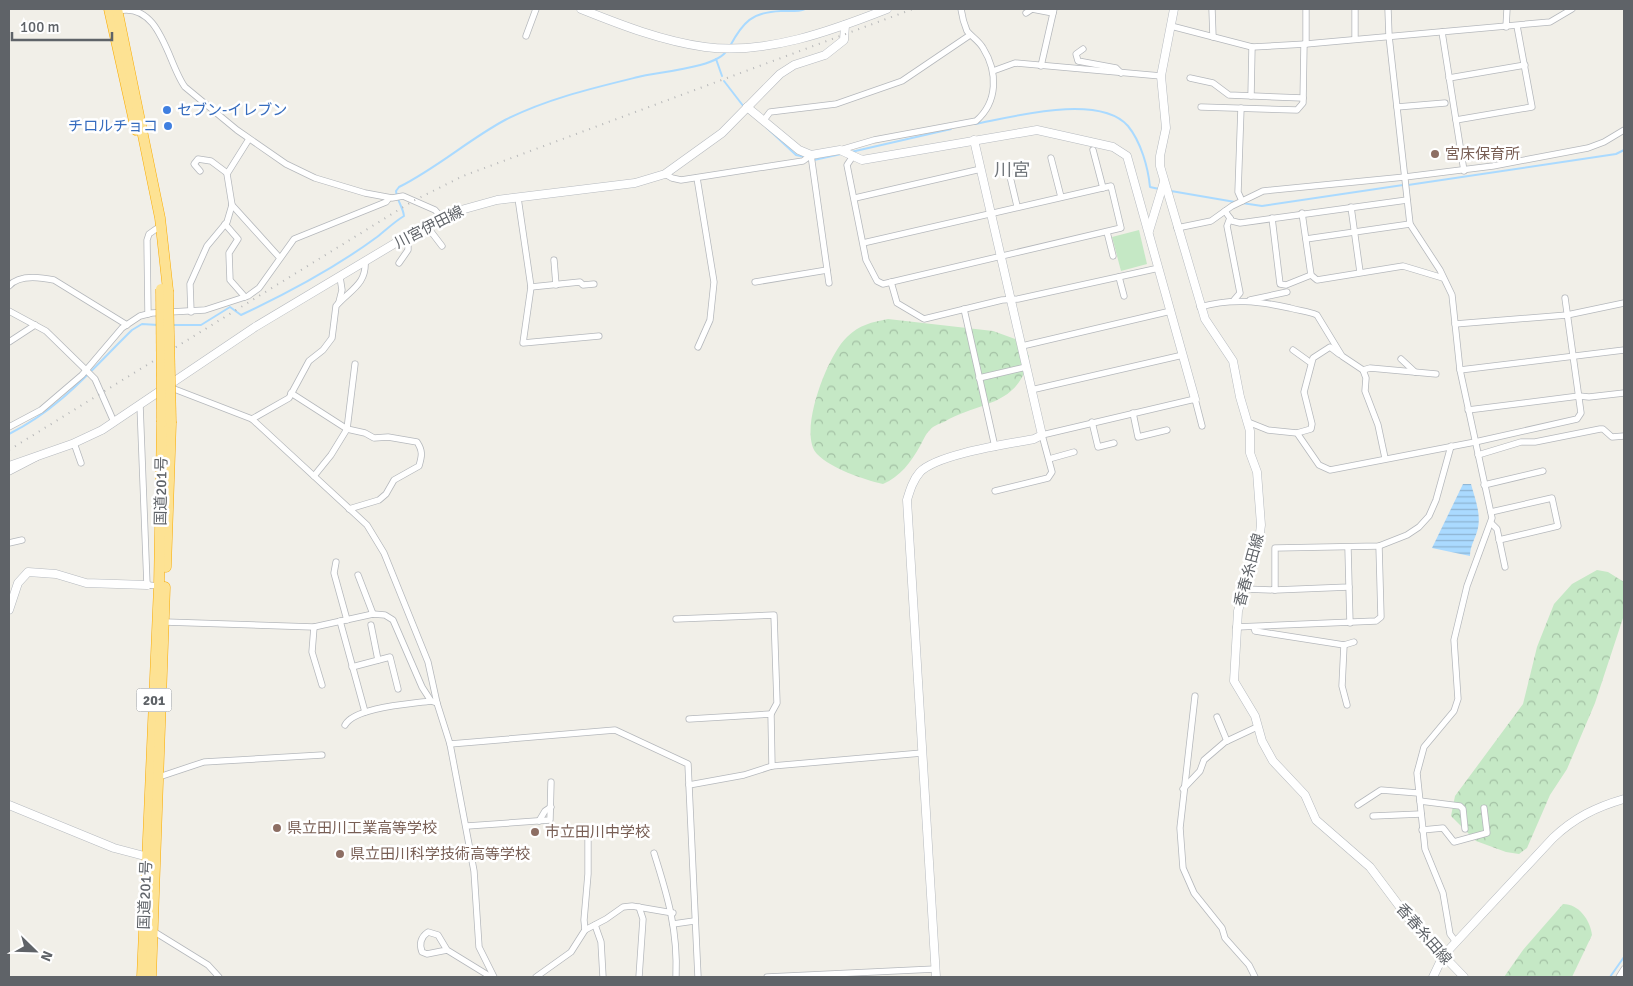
<svg xmlns="http://www.w3.org/2000/svg" width="1633" height="986" font-family="Signika,'Noto Sans JP',sans-serif">
  <style>
    .green { fill: #c5e8c5 }
    .forest { fill: url(#forest-crowns) }
    .water { fill: url(#water-rules) }
    .lines { fill: none; stroke-linecap: round; stroke-linejoin: round }
    .stream { stroke: #aadaff; stroke-width: 2 }
    .street-casing { stroke: #b5b8bc; stroke-width: 7 }
    .secondary-casing { stroke: #b6babf; stroke-width: 9 }
    .highway-casing { stroke: #f9ab00; stroke-width: 11 }
    .street { stroke: #fff; stroke-width: 5.5 }
    .secondary { stroke: #fff; stroke-width: 8 }
    .highway { stroke: #fde293; stroke-width: 10 }
    .rail { stroke: #b6b7b8; stroke-width: 2; stroke-dasharray: 1 6; stroke-linecap: butt }
    .highway-bridge-casing { stroke: #f9ab00; stroke-width: 11; stroke-linecap: butt }
    .highway-bridge { stroke: #fde293; stroke-width: 10 }
    .shop-dot { fill: #3f7fe0; stroke: #fff; stroke-width: 2 }
    .education-dot { fill: #8d6e63; stroke: #fff; stroke-width: 2 }
    .labels { text-anchor: middle; stroke-width: 5; stroke-linejoin: round; paint-order: stroke }
    .shield { fill: #fff; stroke: #8f9295; stroke-width: 1 }
    .shield-label { font-size: 14px; font-weight: bold; fill: #5f6368 }
    .shop-label { font-size: 15px; fill: #366cbe; stroke: #fff; text-anchor: start }
    .education-label { font-size: 15px; fill: #785e54; stroke: #fff; text-anchor: start }
    .street-label { font-size: 15px; fill: #5f6368; stroke: #fff }
    .quarter-label { font-size: 18px; fill: #70757a; stroke: #fff }
  </style>
  <defs>
    <pattern id="forest-crowns" width="20" height="18" patternUnits="userSpaceOnUse" patternTransform="scale(1.25)"><rect width="20" height="18" fill="#c5e8c5"/><path d="M2 6a3 3 0 1 1 6 0M12 15a3 3 0 1 1 6 0" fill="none" stroke="#a3c0a4"/></pattern>
    <pattern id="water-rules" width="6" height="5" patternUnits="userSpaceOnUse" patternTransform="scale(1.25)"><rect width="6" height="5" fill="#aadaff"/><path d="M0 2.5h6" fill="none" stroke="#8eb4d2"/></pattern>
  </defs>
  <rect width="100%" height="100%" fill="#f1efe8"/>
  <polygon class="green" points="1139,230 1147,264 1121,271 1112,237"/>
  <g class="forest">
    <path d="M888,319L993,331L1021,341L1029,356C1020,407 980,401 944,422C939,424 933,426 930,430C926,433 923,441 920,446C911,462 900,477 883,484C862,479 832,469 817,454C797,433 828,354 847,337C859,325 872,322 888,319Z"/>
    <polygon points="1597,570 1608,572 1624,582 1624,615 1595,703 1567,769 1550,795 1527,848 1519,854 1506,852 1476,841 1451,816 1455,796 1523,704 1537,647 1554,604 1572,584"/>
    <path d="M1563,904C1579,904 1590,920 1592,935L1572,977H1504L1523,950Z"/>
  </g>
  <path class="water" d="M1463,484H1471C1475,499 1481,513 1478,528C1476,538 1470,545 1470,556L1432,548Z"/>
  <g class="lines">
    <g class="stream">
      <path d="M730,46C743,22 752,12 781,11C789,11 798,12 805,9"/>
      <polyline points="716,59 722,76"/>
      <polyline points="724,81 744,107"/>
      <path d="M975,124C1012,117 1099,93 1128,126C1141,142 1148,167 1150,187L1159,189"/>
      <polyline points="766,127 796,155 805,157"/>
      <polyline points="851,152 951,129"/>
      <polyline points="814,160 841,154"/>
      <polyline points="1408,185 1616,154 1624,150"/>
      <polyline points="1171,191 1235,202"/>
      <polyline points="1242,203 1262,206 1403,185"/>
      <path d="M172,325H201L230,307L241,315C288,293 335,268 377,237C386,230 394,222 404,216C403,207 397,201 396,191L399,187C437,168 468,140 505,120C546,99 593,88 638,77C657,72 718,68 727,50"/>
      <path d="M9,434C61,408 91,370 132,330L142,324L158,325"/>
      <polyline points="1610,977 1624,957"/>
    </g>
    <defs>
      <g id="street">
        <polyline points="1212,9 1213,37"/>
        <polyline points="1306,9 1306,44"/>
        <polyline points="1355,9 1355,39"/>
        <polyline points="1388,9 1389,36 1410,224 1440,270 1452,295 1460,370 1492,518 1467,586 1454,640 1458,699 1454,711 1424,747 1417,773 1425,849 1443,893 1450,934 1456,942"/>
        <path d="M118,11C161,1 168,65 185,87L237,130L286,164L315,178L365,193L392,198L403,196L435,210L442,218"/>
        <polyline points="1026,13 1032,9 1053,13"/>
        <polyline points="1171,26 1252,47 1306,44 1550,22 1572,9"/>
        <polyline points="1506,27 1507,9"/>
        <polyline points="1442,32 1464,171"/>
        <polyline points="526,36 536,9"/>
        <polyline points="1083,49 1076,54 1078,61 1116,68 1121,73"/>
        <polyline points="1041,66 1054,9"/>
        <polyline points="993,71 1015,63 1161,76"/>
        <polyline points="1190,78 1213,83 1229,95 1303,98"/>
        <polyline points="1449,78 1525,65"/>
        <polyline points="1251,96 1252,47"/>
        <polyline points="1201,107 1297,110 1303,103 1304,44"/>
        <polyline points="1397,107 1445,103"/>
        <polyline points="1241,108 1238,192 1242,201"/>
        <polyline points="764,120 770,112 836,104 902,81 970,35"/>
        <polyline points="1456,120 1532,107 1517,26"/>
        <path d="M840,150L874,140L976,121C998,102 998,72 983,48C979,41 972,37 967,31C964,24 962,16 961,9"/>
        <polyline points="1093,150 1103,188"/>
        <polyline points="853,156 847,165 866,260 877,281 883,284 1121,228 1111,186 863,243"/>
        <polyline points="1051,158 1061,197"/>
        <polyline points="1008,168 1017,206"/>
        <polyline points="200,171 194,164 198,159 211,161 227,173"/>
        <polyline points="665,174 672,178 681,180 803,161 811,155 829,283"/>
        <polyline points="697,178 714,282 710,320 698,347"/>
        <polyline points="518,198 531,287 523,343 599,336"/>
        <polyline points="855,198 981,169"/>
        <polyline points="232,205 279,257"/>
        <polyline points="1351,207 1360,272"/>
        <polyline points="1225,211 1232,221 1240,223 1407,200"/>
        <polyline points="1302,213 1311,275 1317,280 1403,266 1443,278"/>
        <polyline points="1230,218 1227,226 1240,293 1234,300"/>
        <polyline points="1272,218 1280,284 1286,285 1311,275"/>
        <polyline points="225,224 238,239 229,253 230,280 245,297"/>
        <polyline points="426,225 442,246"/>
        <polyline points="1177,228 1211,221 1232,206 1263,191 1405,177 1493,166 1588,148 1604,142 1624,130"/>
        <polyline points="1107,232 1113,256"/>
        <polyline points="1306,239 1410,224"/>
        <polyline points="554,260 556,285"/>
        <polyline points="399,263 408,250 408,236"/>
        <polyline points="1119,277 1124,296"/>
        <polyline points="755,282 827,270"/>
        <polyline points="891,282 897,303 924,319 1002,300 1018,299 1159,268"/>
        <path d="M9,286C19,274 40,277 54,280L127,325"/>
        <polyline points="531,287 580,282 583,285 594,284"/>
        <polyline points="1250,300 1287,292"/>
        <polyline points="339,302 342,290 340,277"/>
        <path d="M1200,307C1231,298 1259,301 1290,308C1300,311 1308,311 1317,315L1342,356L1363,370L1366,378L1365,391L1378,425L1385,458"/>
        <polyline points="964,309 995,447"/>
        <polyline points="9,311 46,331 86,370 95,379 114,422"/>
        <polyline points="191,312 190,284 207,246 227,222 232,205 227,174 249,139"/>
        <polyline points="148,314 147,240 149,234 156,229"/>
        <polyline points="1455,324 1567,315 1624,303"/>
        <polyline points="9,342 35,325"/>
        <polyline points="1022,346 1171,311"/>
        <polyline points="1293,350 1311,363"/>
        <polyline points="1401,359 1415,372"/>
        <polyline points="1363,370 1370,368 1436,374"/>
        <polyline points="1460,370 1624,350"/>
        <polyline points="979,378 1026,367"/>
        <polyline points="169,387 252,419 367,525 384,553 428,662 437,703 450,744 474,871 479,947 494,977"/>
        <polyline points="1031,390 1183,355"/>
        <path d="M291,393L347,429L365,433L374,438L388,437L417,442C423,451 422,456 419,466L394,480L386,494L379,500L349,509"/>
        <polyline points="140,405 147,585 160,586"/>
        <polyline points="1468,410 1579,396 1589,397 1624,393"/>
        <polyline points="1133,413 1138,437 1167,430"/>
        <path d="M252,419L289,398L309,361L323,350L332,338L336,306C350,290 367,284 365,261"/>
        <polyline points="1092,422 1098,447 1114,443"/>
        <polyline points="1248,422 1268,430 1297,433 1319,465 1330,470 1475,442 1577,419 1581,413 1565,298"/>
        <polyline points="9,427 41,410 82,375 122,328 140,316 152,313 205,310 248,296 259,288 294,239 386,202 389,198"/>
        <polyline points="1297,433 1311,429 1312,424 1304,392 1313,358 1330,347 1339,354"/>
        <polyline points="74,443 81,463"/>
        <polyline points="1478,455 1521,442 1535,442 1600,429 1603,429 1612,437 1624,436"/>
        <polyline points="1049,459 1074,452"/>
        <polyline points="9,472 36,458"/>
        <polyline points="314,476 331,455 347,429 355,364"/>
        <polyline points="1484,485 1543,471"/>
        <polyline points="995,491 1048,478 1052,472 1042,435 1195,399 1202,426"/>
        <polyline points="1491,512 1552,498 1558,526 1499,540"/>
        <polyline points="1491,523 1497,529 1505,567"/>
        <polyline points="9,543 22,540"/>
        <polyline points="336,562 334,573 347,620"/>
        <polyline points="358,575 373,614"/>
        <polyline points="1349,587 1350,623"/>
        <polyline points="1244,589 1275,590 1275,548 1379,546 1407,535 1419,527 1429,516 1436,500 1451,446"/>
        <polyline points="1275,590 1349,587 1348,548"/>
        <polyline points="676,619 774,615 777,703 771,714"/>
        <polyline points="340,621 365,712"/>
        <polyline points="165,622 314,627 373,614 385,615 393,620 422,687 431,701 437,703"/>
        <polyline points="371,625 378,660"/>
        <polyline points="314,627 312,652 322,685"/>
        <polyline points="1236,627 1376,621 1381,617 1379,546"/>
        <polyline points="1254,627 1255,631 1344,645 1354,642"/>
        <polyline points="1344,645 1342,686 1347,705"/>
        <polyline points="352,667 390,657 398,689"/>
        <polyline points="1195,696 1180,828 1183,868 1194,893 1222,928 1225,938 1249,965 1255,977"/>
        <polyline points="1217,717 1227,741"/>
        <polyline points="689,719 771,714 772,766"/>
        <path d="M345,725C355,707 411,704 431,701"/>
        <polyline points="450,744 615,730 688,764 698,977"/>
        <polyline points="159,777 204,762 322,755"/>
        <polyline points="689,785 744,775 772,766 922,753"/>
        <polyline points="1183,789 1200,771 1204,760 1225,742 1257,727"/>
        <polyline points="1420,801 1460,806 1463,809 1465,829"/>
        <polyline points="1358,805 1381,790 1418,793"/>
        <polyline points="1373,816 1421,814"/>
        <polyline points="539,821 545,811 551,807"/>
        <polyline points="467,826 550,820 551,782"/>
        <polyline points="1422,830 1443,828 1454,842 1487,833 1484,808"/>
        <path d="M654,853C668,897 678,931 676,977"/>
        <polyline points="639,907 643,919 639,977"/>
        <polyline points="673,924 694,921"/>
        <polyline points="595,925 601,942 603,977"/>
        <polyline points="585,930 606,919 623,907 632,906 673,913"/>
        <polyline points="153,931 208,965 219,977"/>
        <path d="M447,950L427,954L422,952C419,944 421,937 428,932L438,935L447,950L491,977"/>
        <polyline points="536,977 571,952 585,930 584,920 588,874 588,837"/>
        <polyline points="767,977 935,969"/>
        <polyline points="1619,977 1624,969"/>
      </g>
      <g id="secondary">
        <path d="M581,9C621,25 662,41 705,47C766,55 831,31 887,9"/>
        <polyline points="1174,9 1161,76 1166,128 1160,156 1160,166 1205,319 1233,361 1240,397 1250,431 1250,453 1257,472 1261,525 1259,540 1238,611 1234,681 1255,716 1262,741 1273,761 1305,795 1316,820 1370,867 1412,923 1464,977"/>
        <polyline points="747,107 799,150 811,155 840,150 862,160 1037,130 1113,147 1127,156 1195,399"/>
        <polyline points="1149,231 1164,182"/>
        <polyline points="9,466 72,444 102,430 255,327 429,223 461,210 497,200 635,183 665,174 722,133 780,74 794,65 825,55 844,40 845,25"/>
        <polyline points="9,610 18,583 28,572 56,574 86,583 147,585"/>
        <polyline points="9,805 114,848 152,858"/>
        <path d="M936,977L907,500C910,490 913,480 920,472C937,454 1008,444 1034,439L1042,435L974,140"/>
        <path d="M1433,977L1443,956L1553,838C1574,818 1596,807 1624,799"/>
      </g>
      <g id="highway">
        <polyline points="109,9 136,130"/>
        <polyline points="117,9 160,218 168,290"/>
        <polyline points="166,567 171,423"/>
        <polyline points="142,977 159,586 162,422"/>
        <polyline points="151,977 165,587"/>
      </g>
    </defs>
    <use href="#street" class="street-casing"/>
    <use href="#secondary" class="secondary-casing"/>
    <use href="#highway" class="highway-casing"/>
    <use href="#street" class="street"/>
    <use href="#secondary" class="secondary"/>
    <use href="#highway" class="highway"/>
    <polyline class="rail" points="9,450 413,201 463,176 913,9"/>
    <defs>
      <g id="highway-bridge">
        <polyline points="161,289 162,422"/>
        <polyline points="168,290 171,423"/>
      </g>
    </defs>
    <use href="#highway-bridge" class="highway-bridge-casing"/>
    <use href="#highway-bridge" class="highway-bridge"/>
  </g>
  <g class="shop-dot">
    <circle cx="167" cy="110" r="5"/>
    <circle cx="168" cy="126" r="5"/>
  </g>
  <g class="education-dot">
    <circle cx="1435" cy="154" r="5"/>
    <circle cx="277" cy="828" r="5"/>
    <circle cx="535" cy="832" r="5"/>
    <circle cx="340" cy="854" r="5"/>
  </g>
  <g class="labels">
    <rect class="shield" x="136.5" y="688.5" width="35" height="23" rx="4"/>
    <g class="shield-label">
      <text x="154" y="705">201</text>
    </g>
    <g class="shop-label">
      <text x="177" y="115">セブン-イレブン</text>
      <text x="158" y="131" text-anchor="end">チロルチョコ</text>
    </g>
    <g class="education-label">
      <text x="1445" y="159">宮床保育所</text>
      <text x="287" y="833">県立田川工業高等学校</text>
      <text x="545" y="837">市立田川中学校</text>
      <text x="350" y="859">県立田川科学技術高等学校</text>
    </g>
    <g class="street-label">
      <text transform="translate(429 227) rotate(-27)" y="5">川宮伊田線</text>
      <text transform="translate(161 491) rotate(-89)" y="5">国道201号</text>
      <text transform="translate(1249 570) rotate(-75)" y="5">香春糸田線</text>
      <text transform="translate(145 895) rotate(-88)" y="5">国道201号</text>
      <text transform="translate(1424 934) rotate(49)" y="5">香春糸田線</text>
    </g>
    <g class="quarter-label">
      <text x="1012" y="176">川宮</text>
    </g>
  </g>
  <rect width="1633" height="986" fill="none" stroke="#5f6368" stroke-width="20"/>
  <g transform="translate(35 951) rotate(113)" stroke="#ffffff" stroke-width="4" paint-order="stroke">
  <path d="M0-4L9 19L0 12L-9 19Z" fill="#5f6368"/>
  <text y="-8" font-size="14" font-weight="bold" text-anchor="middle" fill="#5f6368">N</text>
  </g>
  <path d="M12 32v8h100v-8" fill="none" stroke="#5f6368" stroke-width="2.5"/>
  <text x="20" y="32" font-size="15" fill="#5f6368" stroke="#ffffff" stroke-width="4" paint-order="stroke">100 m</text>
</svg>
